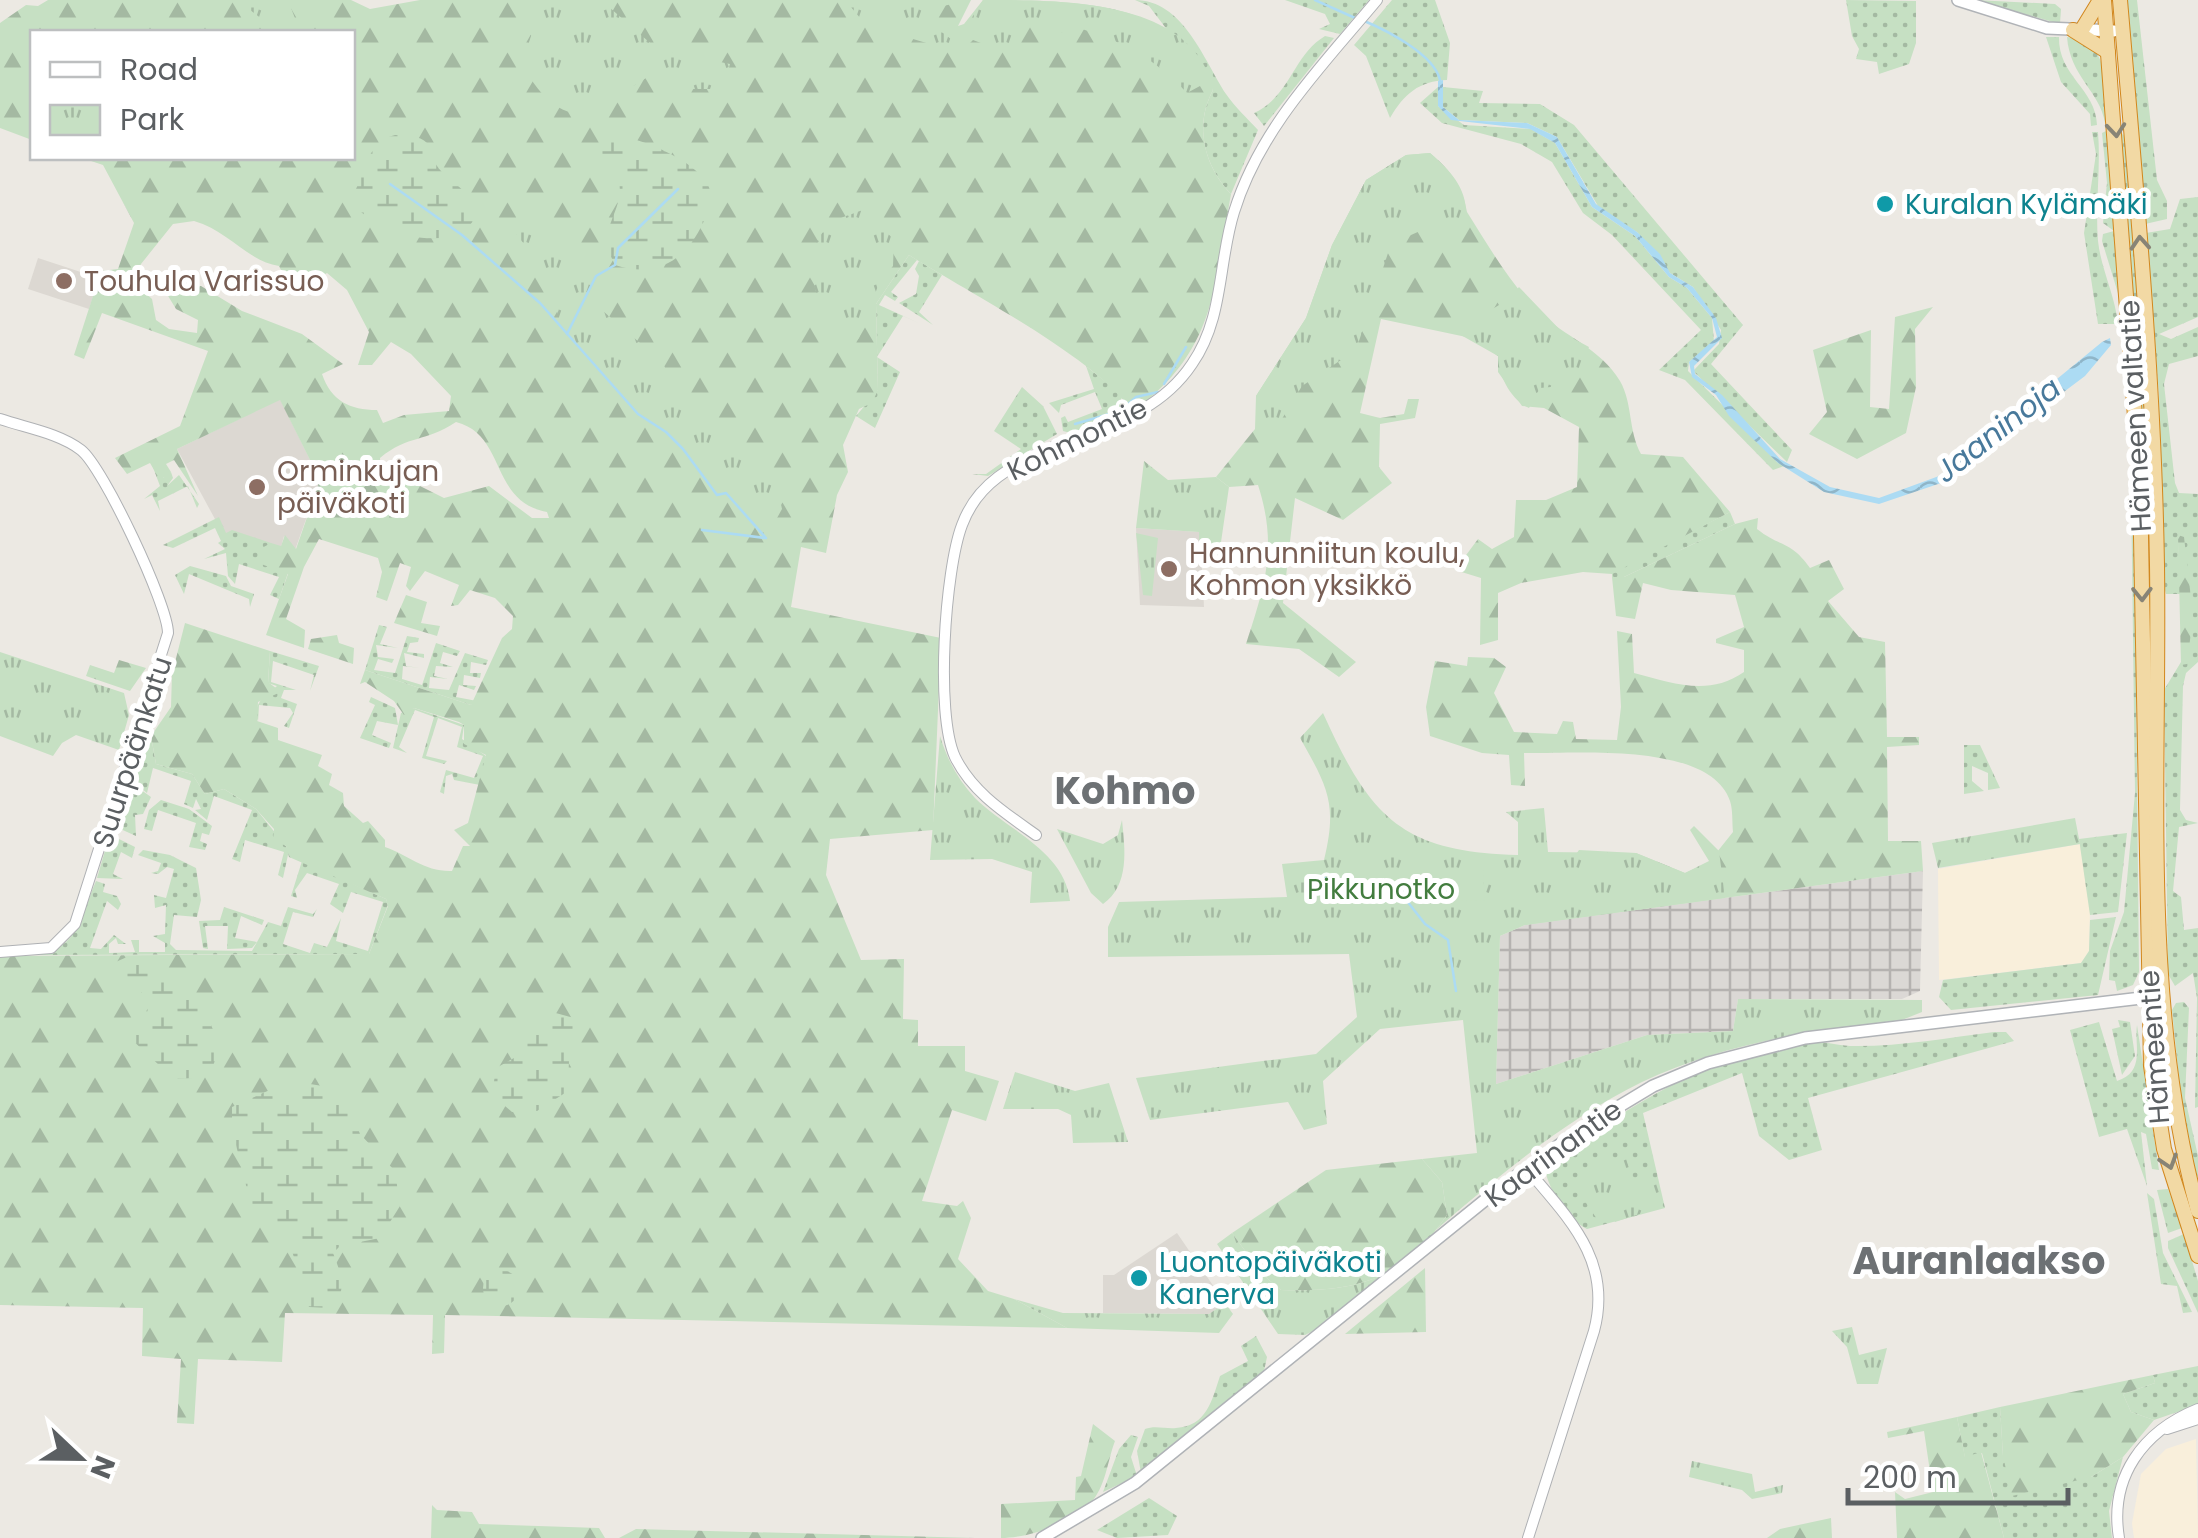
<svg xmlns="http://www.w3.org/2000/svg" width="2198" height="1538" font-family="Poppins,sans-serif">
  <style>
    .commercial { fill: #f9efdb }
    .industrial { fill: url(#industrial-grid) }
    .education { fill: #dcd8d2 }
    .grass { fill: url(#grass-dots) }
    .forest { fill: url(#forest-firs); fill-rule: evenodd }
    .wetland { fill: url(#wetland-marsh) }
    .park { fill: url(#park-tufts) }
    .garden { fill: #c6e0c3 }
    .water { fill: url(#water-waves) }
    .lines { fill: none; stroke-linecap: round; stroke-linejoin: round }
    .stream { stroke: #acdbf3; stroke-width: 2.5 }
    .tertiary-casing { stroke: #afb1b4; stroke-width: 12 }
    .secondary-casing { stroke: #b0b3b7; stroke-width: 14 }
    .trunk-casing { stroke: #d2871d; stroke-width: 16 }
    .tertiary { stroke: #fff; stroke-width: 10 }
    .secondary { stroke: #fff; stroke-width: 11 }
    .trunk { stroke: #f2d9a4; stroke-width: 14 }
    .oneway { stroke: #888476 }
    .culture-dot { fill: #0f9aa8; stroke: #fff; stroke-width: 4 }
    .education-dot { fill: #8d6e63; stroke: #fff; stroke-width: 4 }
    .labels { text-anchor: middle; stroke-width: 10; stroke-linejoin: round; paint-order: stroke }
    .culture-label { font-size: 28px; fill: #0d838f; stroke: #fff; text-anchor: start }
    .education-label { font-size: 28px; fill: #785e54; stroke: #fff; text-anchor: start }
    .street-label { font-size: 28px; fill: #5b5f62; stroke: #fff }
    .park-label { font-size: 28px; fill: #437d3f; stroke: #fff }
    .water-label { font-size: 30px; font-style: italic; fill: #48799b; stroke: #fff }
    .district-label { font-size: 38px; font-weight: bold; fill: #6d7174; stroke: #fff }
  </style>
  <defs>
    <pattern id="industrial-grid" width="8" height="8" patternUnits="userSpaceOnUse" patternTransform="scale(2.5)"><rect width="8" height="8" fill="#dbd8d5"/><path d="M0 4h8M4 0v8" fill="none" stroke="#b5b2b0"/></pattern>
    <pattern id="grass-dots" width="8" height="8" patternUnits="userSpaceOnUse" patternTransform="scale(2.5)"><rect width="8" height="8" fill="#c6e0c3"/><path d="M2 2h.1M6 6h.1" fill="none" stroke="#a4b9a2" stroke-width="1.8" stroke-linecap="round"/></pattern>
    <pattern id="forest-firs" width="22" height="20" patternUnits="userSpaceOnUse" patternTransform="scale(2.5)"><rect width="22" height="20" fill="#c6e0c3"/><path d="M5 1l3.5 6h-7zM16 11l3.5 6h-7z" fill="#a4b9a2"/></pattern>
    <pattern id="wetland-marsh" width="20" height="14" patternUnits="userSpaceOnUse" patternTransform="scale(2.5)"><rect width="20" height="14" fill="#c6e0c3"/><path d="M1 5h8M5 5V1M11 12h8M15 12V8" fill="none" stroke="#a4b9a2"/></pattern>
    <pattern id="park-tufts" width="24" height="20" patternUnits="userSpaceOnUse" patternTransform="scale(2.5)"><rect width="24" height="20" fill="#c6e0c3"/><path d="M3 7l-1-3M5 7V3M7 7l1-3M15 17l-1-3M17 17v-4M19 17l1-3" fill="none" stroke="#a4b9a2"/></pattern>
    <pattern id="water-waves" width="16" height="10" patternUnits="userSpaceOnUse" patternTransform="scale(2.5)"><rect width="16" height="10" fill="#acdbf3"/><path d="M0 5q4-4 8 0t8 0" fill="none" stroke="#8fb5c8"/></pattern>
  </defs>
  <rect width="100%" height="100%" fill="#ece9e3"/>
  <g class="commercial">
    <polygon points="2080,844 2090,911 2089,951 2081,963 1939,980 1938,869"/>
    <polygon points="2196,1439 2198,1538 2134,1538 2132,1523 2141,1474 2166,1449"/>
  </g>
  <polygon class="industrial" points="1923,871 1920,991 1902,999 1738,999 1733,1031 1647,1035 1496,1084 1500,936 1525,925"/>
  <g class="education">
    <polygon points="38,258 99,278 89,309 28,289"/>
    <polygon points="280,399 320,480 295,550 284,536 281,547 235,556 177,449"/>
    <polygon points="1136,528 1200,532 1204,607 1140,605"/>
    <polygon points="1177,1233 1225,1303 1209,1314 1103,1313 1103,1275 1114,1275"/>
  </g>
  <g class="grass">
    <path d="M1135,0C1183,0 1204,60 1226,94C1235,107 1247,118 1258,130L1231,194C1204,166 1194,125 1213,90L1149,6Z"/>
    <polygon points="1285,0 1369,0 1340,34 1319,29 1330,24 1325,14"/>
    <path d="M1392,0H1435L1450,43L1447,80C1419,81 1404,94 1390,118L1366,56L1354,45Z"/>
    <polygon points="1846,0 1916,1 1916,43 1909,64 1879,74 1877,62 1856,59 1859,49 1852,36"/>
    <polygon points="1975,0 2055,4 2061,9 2060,24"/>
    <polygon points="2126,0 2137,0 2157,180 2167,201 2167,219 2145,224"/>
    <path d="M1325,36L1334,38L1264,126L1254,113C1290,97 1293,55 1325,36Z"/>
    <path d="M2046,37H2059C2058,76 2096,89 2097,125L2091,126L2090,114L2061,82Z"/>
    <path d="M2067,37C2110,43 2105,82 2109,117L2105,123C2100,91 2070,77 2067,37Z"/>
    <polygon points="1438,87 1438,106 1464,125 1531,129 1555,143 1592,207 1635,236 1669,277 1687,288 1712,318 1714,342 1689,362 1688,371 1784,466 1773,470 1685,380 1659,370 1701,330 1612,235 1583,213 1552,162 1521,144 1442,123 1420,103"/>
    <polygon points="1443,87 1483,91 1479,103 1540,104 1574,125 1743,325 1711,364 1792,450 1787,462 1693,371 1719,344 1721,330 1693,287 1670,273 1637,232 1601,211 1557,137 1527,123 1459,120 1443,107"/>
    <polygon points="2106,131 2110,137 2134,478 2139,972 2133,985 2117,991 2115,981 2109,980 2110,951 2124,912 2135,793 2130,409 2121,303 2102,241 2103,234 2114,231 2103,223 2107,183 2102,133"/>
    <polygon points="2120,131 2127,139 2149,416 2156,859 2142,416"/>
    <path d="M2092,132H2098C2101,168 2095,205 2098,241C2101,269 2115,295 2118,324H2098L2084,233L2096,154Z"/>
    <polygon points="2198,197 2198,317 2159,334 2171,339 2198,327 2198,356 2169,364 2164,384 2175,483 2179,493 2198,494 2198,662 2186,673 2183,686 2180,810 2186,820 2198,823 2179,827 2173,891 2181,897 2184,930 2198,928 2198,1107 2195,1108 2197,998 2193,973 2175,986 2168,974 2164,690 2181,662 2187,663 2178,536 2181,594 2166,594 2162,579 2159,395 2146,233 2170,229 2180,199"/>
    <polygon points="909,255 917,260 891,292 898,297 895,301 885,295 879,305 921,324 903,316 877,357 900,372 875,428 856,416 878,390 876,304"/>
    <polygon points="919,261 942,275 919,312 933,325 899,303 916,294 919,276 915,269"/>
    <polygon points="1086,366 1122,395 1118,417 1074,434 1063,431 1061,418 1065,416 1068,422 1102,409 1095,392 1061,405 1059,413 1049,403 1094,389"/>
    <polygon points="1022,387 1043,406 1057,434 988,476 972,474 986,474 1021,449 994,431"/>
    <polygon points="151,462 164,478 171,472 173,478 167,486 179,475 199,504 197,508 188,486 158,501 160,511 152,495 144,499 160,486"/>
    <polygon points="1730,512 1735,524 1624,577 1612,577 1612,572"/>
    <polygon points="219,517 226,533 232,530 271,543 288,573 279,599 270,595 279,577 239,564 235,584 228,576 226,553 204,559 225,549 218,543 221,541 215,528 173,548 163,545"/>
    <polygon points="190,566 226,576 231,586 254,594 250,607 249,599 189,574 184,594 175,575"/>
    <polygon points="379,625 387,627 380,644 398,648 376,645 378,657 394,659 392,663 378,659 374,670 395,673 407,636 419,638 418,642 410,643 407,652 424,654 424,658 404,653 406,666 420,668 403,666 402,679 422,685 436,643 460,651 457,656 443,652 440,663 453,667 436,666 434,676 448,679 430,677 429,688 449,690 465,653 488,660 486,665 471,662 470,673 481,673 480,678 464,675 463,685 476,686 474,690 459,685 456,697 477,701 471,705 365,670"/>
    <path d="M270,651L319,666L310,691L314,675L273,661L271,682L296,690H284L281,698L297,704L289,728L284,726L293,713L290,708L259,705L258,722C252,703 264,697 277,686L268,683Z"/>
    <polygon points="371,697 395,708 398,725 377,721 372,735 391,743 389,748 360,738 375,705 369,702"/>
    <polygon points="414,708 464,725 462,739 486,756 480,785 454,780 452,774 446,776 444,794 440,792 446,770 474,778 483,756 457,747 462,727 438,718 426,756 447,761 444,764 422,758 434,717 415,710 399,747 407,753 393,748 401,713"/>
    <polygon points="151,736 156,764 192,774 205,794 224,789 256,809 289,850 283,878 278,875 284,852 245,840 240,862 232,859 252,810 214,796 207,820 195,810 201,809 196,799 193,808 184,804 191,781 153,768 147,793 131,780"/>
    <polygon points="1964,745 1980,745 2000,788 1988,790 1988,773 1972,766 1972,781 1984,791 1964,794"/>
    <polygon points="130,782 151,797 143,814 135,815 136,836 116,827"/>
    <polygon points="161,800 189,809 212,826 209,835 202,833 200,841 207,844 205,850 189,847 196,823 158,810 152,831 144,829 149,810"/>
    <polygon points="2127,833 2118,912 2090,915 2079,839"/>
    <polygon points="117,838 135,847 132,858 121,852 113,874 123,879 97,878 107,844"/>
    <path d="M143,850L170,855L196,868L201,900L197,917L174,915L170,944L176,950L252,951L268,922L281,926L288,907L313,914L317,909L313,917L293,912L283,944L310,953L314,943L327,947L341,918L336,941L368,951L383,902L351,892L343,913L330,904L339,884L307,873L295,890L297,898L291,896L302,861L386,899L388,905L369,954L38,955C79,948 82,913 96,881L105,884L103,892L117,896L121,904L118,910L107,901L90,948L101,949L114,935L126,944H118L116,938L109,944V953L135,952L131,940H139V952H165V943L153,936L165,934L166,905L155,908L154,895L166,898L174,869L167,867L158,874L151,873L158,871L161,863L138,855Z"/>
    <polygon points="224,907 264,920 262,925 241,916 235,938 257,942 252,948 227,949 228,926 205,926 208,949 203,948 199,921 220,920"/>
    <polygon points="2116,917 2098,995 1951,1010 1939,997 1943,980 2081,963 2089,951 2090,920"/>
    <polygon points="2184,1002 2189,1008 2185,1098 2198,1156 2198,1185 2181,1099 2172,1010 2176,1003"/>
    <polygon points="2118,1020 2130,1022 2135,1056 2122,1075 2112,1029 2120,1027"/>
    <path d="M2099,1022L2117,1081C2146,1072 2134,1045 2137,1025L2159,1170L2152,1169L2146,1134L2141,1132L2147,1186L2127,1129L2099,1137L2070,1030Z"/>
    <path d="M1994,1032H2006L2014,1041L1808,1098L1822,1150L1789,1160L1759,1136L1742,1073L1643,1113L1665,1208L1587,1229C1568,1220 1545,1186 1545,1165C1624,1111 1705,1054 1804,1042C1821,1040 1834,1045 1850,1046C1897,1047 1947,1038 1994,1032Z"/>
    <polygon points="2168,1189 2182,1228 2168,1233 2157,1190"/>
    <polygon points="2147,1193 2154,1199 2163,1253 2192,1312 2183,1313 2177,1286 2161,1284"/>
    <polygon points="2184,1234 2198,1281 2198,1313 2168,1248 2168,1241"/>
    <path d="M1256,1336L1267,1357L1264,1371L1141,1473L1137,1451L1145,1429C1155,1425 1165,1429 1176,1428C1207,1426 1212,1400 1220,1376L1248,1361L1241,1346Z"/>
    <polygon points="2198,1366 2198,1405 2154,1420 2131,1412 2123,1394 2155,1383 2153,1375"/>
    <polygon points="2000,1407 2003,1456 2091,1477 2123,1457 2109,1511 2112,1538 2004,1538 1982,1453 1965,1458 1957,1417"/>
    <polygon points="1131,1435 1138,1437 1131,1457 1137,1476 1103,1492 1119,1449"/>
    <polygon points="1149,1498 1177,1516 1168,1535 1117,1538 1097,1530"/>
  </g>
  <g class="forest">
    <path d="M48,0H351L370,9L420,0H971L958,26L964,24L983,0C1076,0 1183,0 1213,90C1194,125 1204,166 1231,194C1214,288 1216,352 1132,412C1100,360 966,291 909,255L876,304L878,390L872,403L859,409L843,445L848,472L837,495L826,553L801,547L791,607L941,638L933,830L830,839L826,875L861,960L904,959L903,1019L918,1020V1046H965V1071L999,1081L986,1121L952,1110L922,1201L957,1206L963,1201L971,1218L958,1259L988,1291L1014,1299L1067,1328L445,1315L444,1353L432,1354L433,1315L285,1313L282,1362L198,1359L194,1424L177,1423L181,1359L142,1356L143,1308L0,1305V956L369,954L388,906L386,899L289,857L286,846L273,840L274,829L256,809L224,789L205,794L192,774L156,764L151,736L171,707L172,674L185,623L270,651L268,682L281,692L258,702L257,721L278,728V740L322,755L318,766L332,774L329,785L343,793L344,806L363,823L368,821L385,840V847C408,855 425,872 452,871L463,846H470L454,830L468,823L486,755L464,744V725L459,722L414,708L404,715L394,701L365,682L360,684L365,670L471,705L502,638L512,629L513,616L495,598L470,590L458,605L451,606L459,585L425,571L410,591L406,586L411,567L400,563L387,601L376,597L382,572L378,558L319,539L304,567L286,619L305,630L304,648L266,635L288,574L261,564L260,549L271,543L281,546L285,535L296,549L320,480L280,400L177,449L198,496L174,460L166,464L171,472L167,479L157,475L150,463L127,474L115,458L180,426L208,351L102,313L84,359L74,355L101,271L118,269L134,223L103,165L82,158H352V32H32V140L0,128V23L26,5L38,6ZM194,221C229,231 247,261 279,266L284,276L275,293L296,292L327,273L347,290L369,332L358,365H372L391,342L411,354L451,396L449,411L404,415L383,423L377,410C350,410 331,401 322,374L343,364L302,334L242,311L201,286H162L176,309L198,320L197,333L169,329L156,320L152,299L134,283L141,264L173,224ZM456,422C507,435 489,501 547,512L549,518H532L489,486L444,498L420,486L381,476L380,458C409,434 425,443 456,422Z"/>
    <path d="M1430,153C1451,171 1462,185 1467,212C1488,245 1510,284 1539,312C1565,337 1600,348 1620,381C1633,404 1628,430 1641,454L1683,457L1730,512L1612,574L1583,572L1521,583L1498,593V640L1480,645L1481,578L1455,570L1478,539L1492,549L1514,537L1516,500H1546L1577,487L1579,427L1544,408L1522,406L1498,372V356L1471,338L1381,319L1360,413L1380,418L1404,414L1408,399H1419L1415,418L1380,424L1379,467L1392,483L1343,520L1295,498L1283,603L1356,662L1339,677L1299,649L1246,644C1265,585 1278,547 1258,485L1229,487L1216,477L1255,429L1256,396L1306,318L1332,245L1366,180L1406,155Z"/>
    <polygon points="1933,307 1915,329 1916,387 1906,433 1857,459 1809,434 1827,412 1813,350 1871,330 1870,407 1889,409 1895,317"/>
    <path d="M1758,518L1757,529C1781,548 1790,540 1810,568L1829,560L1844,589L1828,601L1859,637L1885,642L1887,737H1919V745L1887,747L1888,841H1921L1923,871L1525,925L1579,850L1636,853L1685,873L1709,862L1733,832C1732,822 1733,810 1730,801C1710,741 1574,754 1524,753L1525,786L1511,785L1509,755L1482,753L1430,736L1426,707L1435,661L1467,666L1468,657L1494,658L1506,667L1494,693L1514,732L1557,734L1563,721L1573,722L1576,739L1617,740L1621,707L1617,631L1632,634L1634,673C1673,683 1708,697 1744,672V650L1716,643V639L1744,627L1735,595L1671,590L1643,583L1635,619L1616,616L1612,577H1624L1735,524Z"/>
    <polygon points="2178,535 2184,537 2193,616 2187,664 2181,665"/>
    <polygon points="406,595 427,602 421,623 440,626 437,636 394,623"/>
    <polygon points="337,635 339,643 354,648 353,664 308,649 311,639"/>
    <polygon points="119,660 146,668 130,691 86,676 90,665 114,673"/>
    <path d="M1422,1159L1442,1182L1447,1215C1401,1281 1357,1292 1281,1290L1262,1274L1232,1233L1326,1170Z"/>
    <polygon points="1425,1268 1426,1332 1345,1334"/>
    <polygon points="2153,1375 2155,1383 2123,1394 2131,1412 2154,1420 2123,1457 2091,1477 2012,1496 2003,1456 2000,1407"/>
    <polygon points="1957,1417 1965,1457 1981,1452 2004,1538 1897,1538 1895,1492 1905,1499 1933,1492 1924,1431 1888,1438 1887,1432"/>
    <path d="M1093,1424L1115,1441C1108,1459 1106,1484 1093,1500C1075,1523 1029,1538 1001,1538V1504L1075,1500L1076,1477L1081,1476Z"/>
    <polygon points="432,1505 437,1510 472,1512 479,1524 599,1528 605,1538 431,1538"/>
    <polygon points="1831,1518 1832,1538 1767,1538 1780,1529"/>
    <polygon points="636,1529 975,1538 619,1538"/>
  </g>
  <g class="wetland">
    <path d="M395,135C405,136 420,135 427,143C431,149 432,159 437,166C451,186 472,188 477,216L462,235C417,245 382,232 349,202C365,180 363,143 395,135Z"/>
    <path d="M619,136C645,140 694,160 708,185C714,197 709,211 703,223C686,260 656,279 615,265C594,226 625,215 619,180L605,169L600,155L603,147Z"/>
    <polygon points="127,957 199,997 220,1046 213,1066 193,1078 174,1079 130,1038 150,1005 138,987 101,976 111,964"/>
    <polygon points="552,1012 574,1018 583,1027 569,1059 568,1091 537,1111 512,1112 492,1095 496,1068 514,1058 528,1018"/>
    <path d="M310,1084L329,1087L345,1096L360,1134L395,1171L400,1206L380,1238L340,1246L333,1253C341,1274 349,1291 330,1308L309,1307L289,1241L251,1205L232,1129V1107L272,1089Z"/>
    <circle cx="501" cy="1288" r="18"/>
  </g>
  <g class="park">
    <polygon points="237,0 300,0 291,8 298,26 270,25"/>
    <path d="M538,0H601L657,49L730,64L723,89H677L659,70L589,113C555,117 540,92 523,68Z"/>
    <path d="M845,0H971L943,6L934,26L956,43L983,0C1066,0 1183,0 1211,80L1187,93C1155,57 1114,37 1068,25L1063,32L1052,33L1035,18L1020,23L1009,45L999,50L973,40L960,53L866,25Z"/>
    <path d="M1430,153C1451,171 1468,189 1466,218L1440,222L1391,244L1356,350L1302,386L1274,432L1256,429V396L1306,318L1332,245L1366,180L1406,155Z"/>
    <polygon points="529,204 592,274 605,279 596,305 662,362 683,402 716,435 738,449 769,449 782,509 766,538 726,493 717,495 683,449 666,432 638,414 563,330 544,270 514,231 518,207"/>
    <path d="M865,209L894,240L893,266L879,283L859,338L849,348C820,319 790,251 835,221C844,216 856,213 865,209Z"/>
    <path d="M1519,287L1563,333L1589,347L1572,385L1540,388L1529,408C1511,400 1498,375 1498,356L1459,334C1475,314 1498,312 1519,287Z"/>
    <polygon points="1144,461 1168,480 1216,477 1229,487 1219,556 1199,543 1199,532 1136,528"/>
    <polygon points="1136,533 1158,538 1152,596 1143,595"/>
    <polygon points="0,652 124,693 129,715 119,750 76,735 62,743 53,756 0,736"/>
    <path d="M1323,713C1370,817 1401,852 1518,855V822L1506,812L1544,808L1548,852L1636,853L1685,873L1709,861L1690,830L1694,826L1719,851L1725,898L1525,925L1500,936L1496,1084L1647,1035L1733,1031L1738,999L1922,1000V1012L1902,1020C1814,1030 1723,1043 1642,1082C1529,1137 1425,1243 1327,1324L1305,1335L1278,1334L1217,1244L1232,1233L1262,1274L1281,1290C1357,1292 1401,1281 1447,1215L1442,1182L1422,1159L1477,1153L1463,1020L1380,1029L1323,1081L1327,1124L1304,1130L1288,1102L1150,1120L1136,1078L1316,1054L1357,1017L1349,954L1108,957V927L1119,902L1287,897L1282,864L1324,860C1338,803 1327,786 1300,738Z"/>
    <path d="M940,736C947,759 958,780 975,798C1007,830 1065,851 1070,901L1030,903L1032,872L992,859L930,860Z"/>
    <polygon points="2075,818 2080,844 1938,868 1932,843"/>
    <path d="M1122,820C1125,849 1130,885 1103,904L1091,893L1057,829L1103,844L1118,835Z"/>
    <polygon points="1015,1072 1075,1091 1109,1083 1128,1142 1073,1143 1071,1115 1058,1109 1003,1109"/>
    <path d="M1626,1157L1633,1181L1653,1180L1659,1186L1661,1207L1615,1222L1612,1218L1599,1222L1578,1191C1583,1168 1604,1158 1626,1157Z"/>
    <polygon points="1014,1299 1063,1313 1209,1314 1225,1303 1233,1314 1219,1333 1067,1328"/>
    <polygon points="1852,1327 1859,1355 1887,1348 1878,1384 1857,1384 1847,1347 1832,1331"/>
    <polygon points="1692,1461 1752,1474 1755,1492 1783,1485 1782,1493 1752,1499 1742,1490 1689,1477"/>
  </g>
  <polygon class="garden" points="1429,870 1483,870 1485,900 1430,902"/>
  <polygon class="water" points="1443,80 1443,107 1459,120 1527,123 1557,137 1596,204 1637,232 1660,254 1670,273 1693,287 1716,318 1722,338 1694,366 1695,374 1722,395 1780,459 1830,487 1879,498 1939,476 2102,342 2110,338 2111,345 2085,376 1944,482 1879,504 1824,492 1778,463 1729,416 1716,395 1692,377 1689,362 1717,337 1712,318 1687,288 1669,277 1635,236 1592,207 1555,143 1530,129 1451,120 1438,106 1438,81"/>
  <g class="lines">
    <g class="stream">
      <polyline points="1315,0 1355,18"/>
      <path d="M1362,20C1386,30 1434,54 1440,80"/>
      <polyline points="390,184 462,235 540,303 638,414 666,432 683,449 717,495 726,493 766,538"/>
      <polyline points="567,334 596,276 615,265 618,248 678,189"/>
      <polyline points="1164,384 1186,347"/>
      <polyline points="1122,410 1136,397 1158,392"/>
      <polyline points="1075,424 1116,412"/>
      <polyline points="702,530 765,538"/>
      <polyline points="1322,877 1357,893 1407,901 1425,924 1448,940 1456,991"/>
    </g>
    <defs>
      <g id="tertiary">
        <path d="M0,419C26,428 59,433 81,450C103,467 168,605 168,633L75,924L51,948L0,952"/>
        <path d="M1036,835C1005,813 972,792 955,757C935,714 945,570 962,525C969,506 982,489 998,477C1060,430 1146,433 1192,364C1224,318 1218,263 1234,212C1260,128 1322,66 1377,0"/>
        <path d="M1527,1169C1568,1218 1613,1260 1594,1331L1528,1538"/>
        <polyline points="2167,1429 2198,1419"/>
        <path d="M2119,1538C2109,1477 2143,1431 2198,1409"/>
      </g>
      <g id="secondary">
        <polyline points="1958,0 2047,28 2114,31"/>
        <polyline points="1042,1538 1135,1483 1500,1188 1580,1130 1653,1086 1708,1063 1805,1038 2158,996"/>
      </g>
      <g id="trunk">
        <polyline points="2104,0 2140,484 2151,1066 2164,1149 2198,1256"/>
        <path d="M2120,0C2136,188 2154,376 2157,565C2160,779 2141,1003 2198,1211"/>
        <polyline points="2083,28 2100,0"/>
        <polyline points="2073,30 2108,52"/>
      </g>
    </defs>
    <use href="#tertiary" class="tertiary-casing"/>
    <use href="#secondary" class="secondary-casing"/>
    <use href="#trunk" class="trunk-casing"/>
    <use href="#tertiary" class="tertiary"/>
    <use href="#secondary" class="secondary"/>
    <use href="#trunk" class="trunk"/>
  </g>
  <defs><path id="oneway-chevron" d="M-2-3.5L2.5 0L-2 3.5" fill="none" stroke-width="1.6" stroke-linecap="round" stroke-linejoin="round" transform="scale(2.5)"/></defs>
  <g class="oneway">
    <use href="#oneway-chevron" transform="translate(2116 130) rotate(85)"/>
    <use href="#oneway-chevron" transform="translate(2140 243) rotate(-94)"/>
    <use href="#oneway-chevron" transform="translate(2142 594) rotate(89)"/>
    <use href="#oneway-chevron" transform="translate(2169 1162) rotate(72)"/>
  </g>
  <g class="culture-dot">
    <circle cx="1885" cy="204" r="10"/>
    <circle cx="1139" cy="1278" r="10"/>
  </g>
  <g class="education-dot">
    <circle cx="64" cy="281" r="10"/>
    <circle cx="257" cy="487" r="10"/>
    <circle cx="1169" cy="569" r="10"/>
  </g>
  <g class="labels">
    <g class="culture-label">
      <text x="1905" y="214">Kuralan Kylämäki</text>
      <text x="1159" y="1272">Luontopäiväkoti<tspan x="1159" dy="32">Kanerva</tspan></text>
    </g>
    <g class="education-label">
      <text x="84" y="291">Touhula Varissuo</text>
      <text x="277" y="481">Orminkujan<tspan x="277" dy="32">päiväkoti</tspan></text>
      <text x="1189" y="563">Hannunniitun koulu,<tspan x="1189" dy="32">Kohmon yksikkö</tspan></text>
    </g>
    <g class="street-label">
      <text transform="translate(2135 416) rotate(-93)" y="10">Hämeen valtatie</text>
      <text transform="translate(1077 439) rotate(-26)" y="10">Kohmontie</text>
      <text transform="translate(132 752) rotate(-72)" y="10">Suurpäänkatu</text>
      <text transform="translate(2154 1047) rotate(-94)" y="10">Hämeentie</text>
      <text transform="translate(1553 1153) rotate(-36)" y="10">Kaarinantie</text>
    </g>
    <g class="park-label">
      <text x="1381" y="899">Pikkunotko</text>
    </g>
    <g class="water-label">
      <text transform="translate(1998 430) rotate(-38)" y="10">Jaaninoja</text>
    </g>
    <g class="district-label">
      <text x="1125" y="804">Kohmo</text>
      <text x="1979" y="1274">Auranlaakso</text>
    </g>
  </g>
  <rect x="30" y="30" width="325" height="130" fill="#ffffff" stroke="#bdbfc0" stroke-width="2.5"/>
  <rect x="50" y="62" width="50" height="15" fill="#ffffff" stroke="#bdbfc0" stroke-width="2.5"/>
  <text x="120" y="80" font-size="30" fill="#5b5f62">Road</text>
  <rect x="50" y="105" width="50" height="30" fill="url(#park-tufts)" stroke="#bdbfc0" stroke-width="2.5"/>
  <text x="120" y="130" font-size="30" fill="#5b5f62">Park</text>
  <g transform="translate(80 1458) rotate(112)" stroke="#ffffff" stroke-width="8" paint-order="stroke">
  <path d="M0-8L18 38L0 25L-18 38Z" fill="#5b5f62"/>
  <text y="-15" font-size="28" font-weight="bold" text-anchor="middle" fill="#5b5f62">N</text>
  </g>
  <path d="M1848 1488v15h220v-15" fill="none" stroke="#5b5f62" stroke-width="5"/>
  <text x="1863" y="1488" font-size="30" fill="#5b5f62" stroke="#ffffff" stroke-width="8" paint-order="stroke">200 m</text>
</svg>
